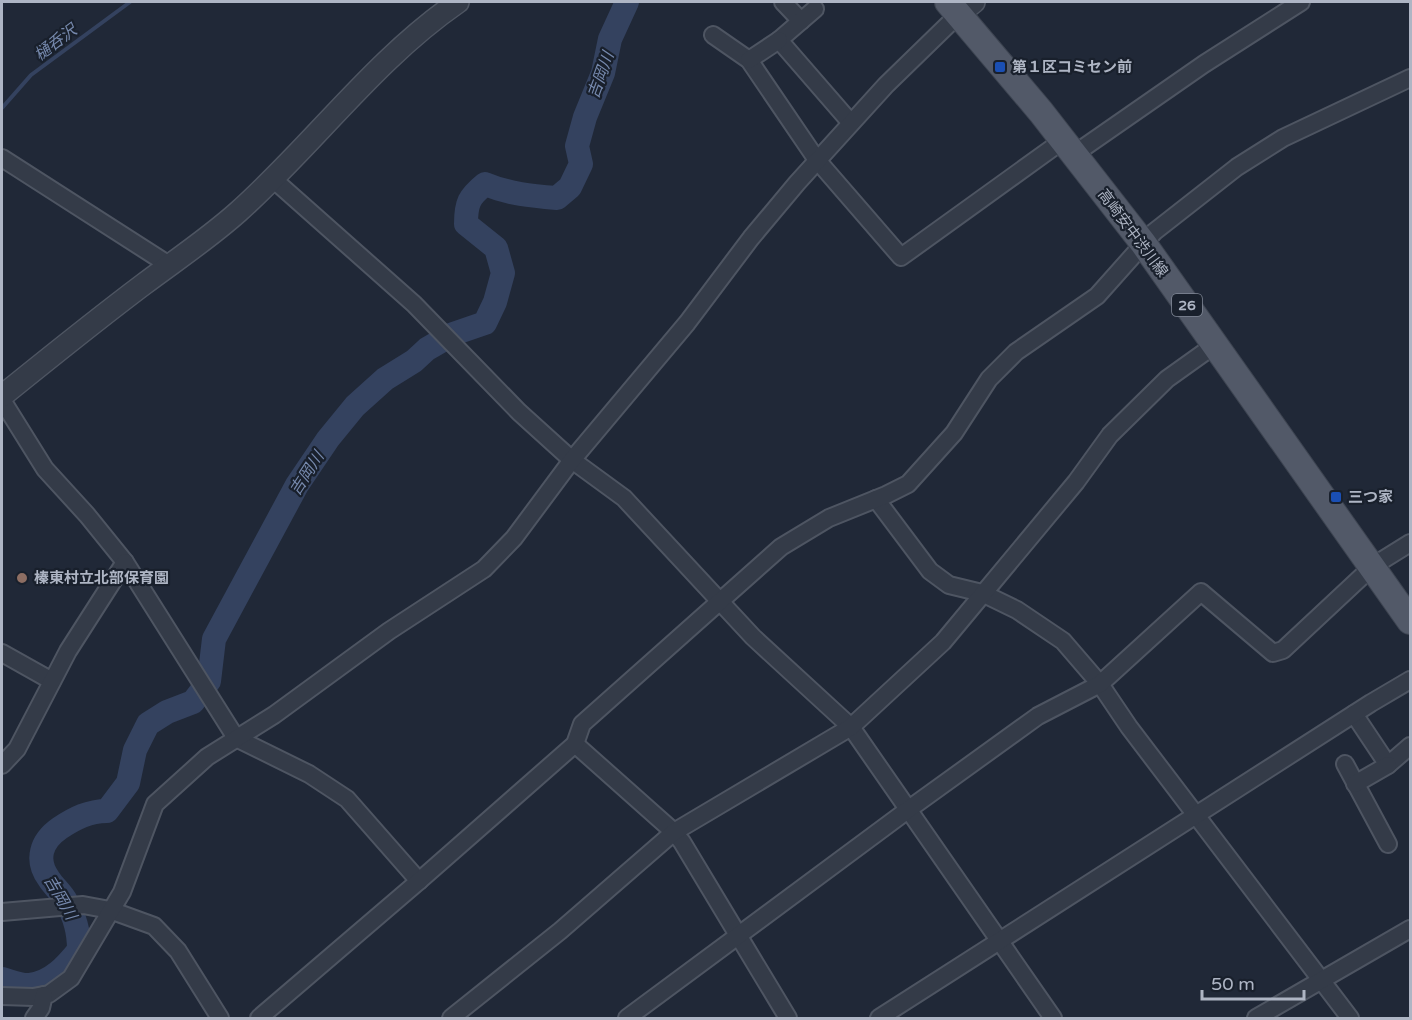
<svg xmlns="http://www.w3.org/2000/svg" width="1412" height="1020" font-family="'Varela Round','Noto Sans JP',sans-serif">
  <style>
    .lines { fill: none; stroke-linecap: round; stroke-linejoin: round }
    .stream { stroke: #34425f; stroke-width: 4 }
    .river { stroke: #34425f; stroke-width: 24 }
    .minor-casing { stroke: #4e5562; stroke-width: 20 }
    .tertiary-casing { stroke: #4e5562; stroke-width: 24 }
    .primary-casing { stroke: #3d4451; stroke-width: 28 }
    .minor { stroke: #343b48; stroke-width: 16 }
    .tertiary { stroke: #343b48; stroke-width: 21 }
    .primary { stroke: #525968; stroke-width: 26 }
    .transit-dot { fill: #1a4fb4; stroke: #19202c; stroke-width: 2 }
    .education-dot { fill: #8d6e63; stroke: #19202c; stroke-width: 2 }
    .labels { text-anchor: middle; stroke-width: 4.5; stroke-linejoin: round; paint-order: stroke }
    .shield { fill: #19202c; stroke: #818896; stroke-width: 1.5 }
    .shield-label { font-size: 14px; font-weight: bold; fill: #aeb5c4 }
    .poi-label { font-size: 15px; font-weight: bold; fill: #aeb5c4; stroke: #19202c; text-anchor: start }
    .street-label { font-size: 15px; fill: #aeb5c4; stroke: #19202c }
    .water-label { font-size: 16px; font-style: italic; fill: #7689ad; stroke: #19202c }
  </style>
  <rect width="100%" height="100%" fill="#202837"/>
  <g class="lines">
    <polyline class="stream" points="2,108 31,75 130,2"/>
    <path class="river" d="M2,979C10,981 21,986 30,985C52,982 66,966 79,950C79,931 75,918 66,901C62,893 54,887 49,879C35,860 41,841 60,828C75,818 89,811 107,811L128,783L135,750L148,724L167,712L193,702L209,681L214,639L297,485L328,439L355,406L385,379L414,361L427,349L453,334L485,323L495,302L503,273L496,248L466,224C466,203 469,197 485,184C509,194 532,196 557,198L570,187L581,164L577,146L585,117L603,73L610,39L627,2"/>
    <defs>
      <g id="minor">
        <polyline points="783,2 801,21"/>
        <polyline points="815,9 779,40 851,123"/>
        <polyline points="713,35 749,60 817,160 901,257 1062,141"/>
        <polyline points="749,60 779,40"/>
        <polyline points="1073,155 1204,64 1301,2"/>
        <polyline points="2,158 169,265"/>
        <polyline points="273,179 414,304 519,412 572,460 624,498 753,637 851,727 1053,1018"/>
        <polyline points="2,400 45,469 87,515 125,562 236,738 309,774 347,799 419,881"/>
        <polyline points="876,499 930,571 949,585 982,593 1017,610 1063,641 1100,684 1129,727 1350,1018"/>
        <polyline points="2,653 52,681"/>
        <polyline points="1354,714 1388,765 1410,746"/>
        <polyline points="575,744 674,832 682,842 788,1018"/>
        <polyline points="1345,764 1388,844"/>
        <polyline points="2,765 17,749 68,651 125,562"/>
        <polyline points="1355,784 1388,765"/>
        <polyline points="2,912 83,905 110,910 154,926 178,951 220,1018"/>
        <polyline points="2,996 33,997 49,994 71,978 122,892 155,804 207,757 274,715 389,631 484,569 514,538 572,460 687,323 751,238 797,183 886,85 959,14"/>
        <polyline points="34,1018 41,1008 44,995"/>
        <polyline points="259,1018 419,881 575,744 582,724 781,547 829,518 886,495 908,484 954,433 989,379 1016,352 1097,296 1154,232 1237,167 1283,138 1410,78"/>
        <polyline points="451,1018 560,931 674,832 851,727 943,642 1076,482 1110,435 1167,379 1216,344"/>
        <polyline points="627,1018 909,809 1038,716 1100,684 1201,592 1273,653 1283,650 1373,566 1410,543"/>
        <polyline points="879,1018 1371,703 1410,680"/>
        <polyline points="1256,1018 1410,929"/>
      </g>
      <g id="tertiary">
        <polyline points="959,14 974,2"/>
        <path d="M2,396C49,358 96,320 144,284C176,260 209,238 238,212C314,144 374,60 458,2"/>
      </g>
      <polyline id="primary" points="948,2 1041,112 1143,243 1410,621"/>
    </defs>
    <use href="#minor" class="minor-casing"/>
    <use href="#tertiary" class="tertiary-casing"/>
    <use href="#primary" class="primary-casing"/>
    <use href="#minor" class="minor"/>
    <use href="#tertiary" class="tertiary"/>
    <use href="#primary" class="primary"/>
  </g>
  <g class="transit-dot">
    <rect x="994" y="61" width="12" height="12" rx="3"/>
    <rect x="1330" y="491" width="12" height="12" rx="3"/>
  </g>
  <circle class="education-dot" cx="22" cy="578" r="6"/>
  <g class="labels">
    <rect class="shield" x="1172" y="294" width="30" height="22" rx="4.5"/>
    <g class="shield-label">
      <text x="1187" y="310">26</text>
    </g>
    <g class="poi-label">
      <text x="1012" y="72">第１区コミセン前</text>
      <text x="1348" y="502">三つ家</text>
      <text x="34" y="583">榛東村立北部保育園</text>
    </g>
    <g class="street-label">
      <text transform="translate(1133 233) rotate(53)" y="5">高崎安中渋川線</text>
    </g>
    <g class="water-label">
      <text transform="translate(55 42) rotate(-37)" y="6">樋呑沢</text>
      <text transform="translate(600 75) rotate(-70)" y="6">吉岡川</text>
      <text transform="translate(306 473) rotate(-57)" y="6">吉岡川</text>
      <text transform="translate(61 897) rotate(60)" y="6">吉岡川</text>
    </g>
  </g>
  <rect width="1412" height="1020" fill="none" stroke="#aeb5c4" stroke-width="6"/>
  <path d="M1202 990v9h102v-9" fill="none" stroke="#aeb5c4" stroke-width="3"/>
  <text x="1211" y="990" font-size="18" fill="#aeb5c4" stroke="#19202c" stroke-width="4.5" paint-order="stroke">50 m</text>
</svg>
